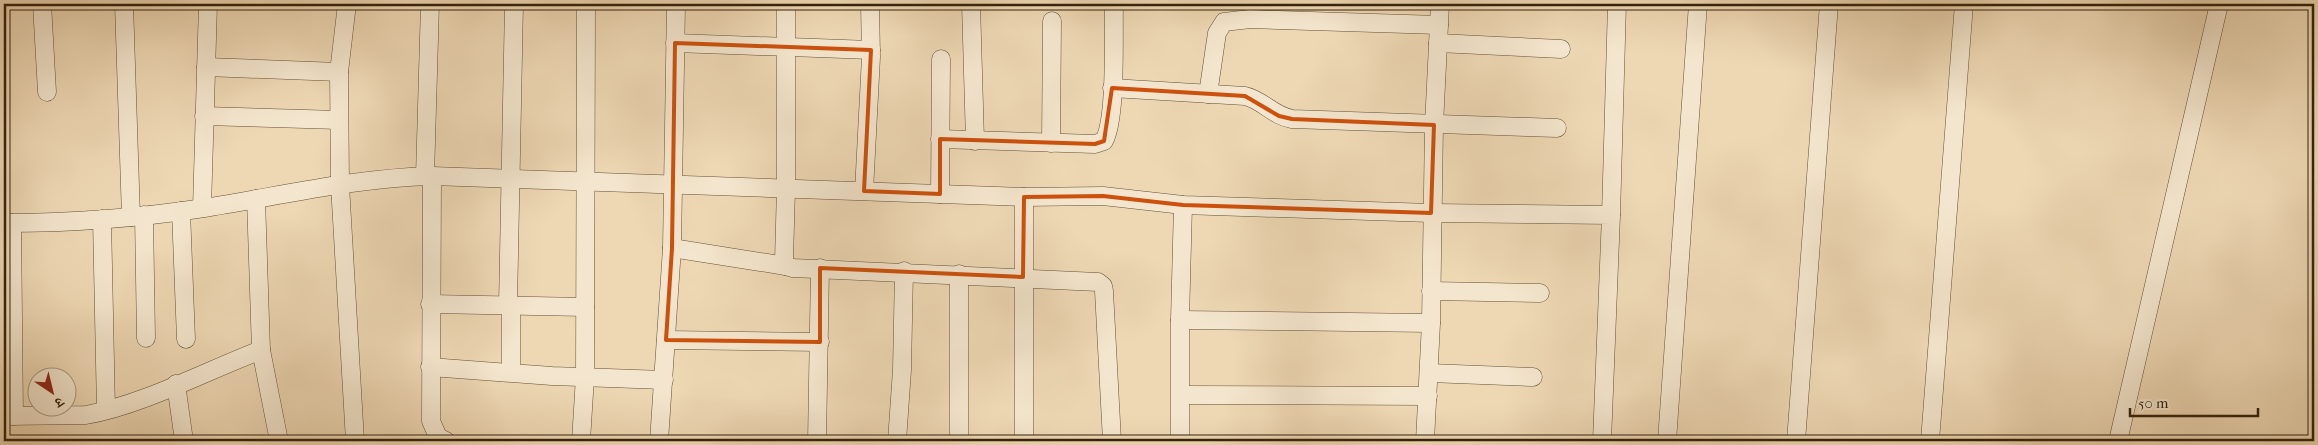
<svg xmlns="http://www.w3.org/2000/svg" width="2318" height="445" font-family="'IM FELL French Canon','Noto Serif Devanagari',serif">
  <style>
    .lines { fill: none; stroke-linecap: round; stroke-linejoin: round }
    .minor-casing { stroke: #635036; stroke-width: 19 }
    .minor { stroke: #f4e6ce; stroke-width: 18 }
    .marked { fill: none; stroke: #cd510c; stroke-width: 4; stroke-linejoin: round }
  </style>
  <rect width="100%" height="100%" fill="#eed8b4"/>
  <filter id="stains"><feTurbulence type="fractalNoise" baseFrequency=".004" numOctaves="4"/><feColorMatrix values="0 0 0 0 .2 0 0 0 0 .09 0 0 0 0 .02 0 0 0 .5 -.17"/></filter>
  <radialGradient id="worn" r=".72"><stop offset=".6" stop-color="#630" stop-opacity="0"/><stop offset="1" stop-color="#630" stop-opacity=".3"/></radialGradient>
  <g class="lines">
    <defs>
      <g id="minor">
        <polyline points="42,4 47,92"/>
        <polyline points="124,4 131,217"/>
        <polyline points="347,4 339,72 340,185 355,441"/>
        <polyline points="786,4 786,188 784,261 786,266 793,268 1098,282 1103,286 1104,291 1112,441"/>
        <polyline points="971,4 975,141"/>
        <polyline points="675,43 871,50"/>
        <polyline points="1438,43 1561,49"/>
        <polyline points="206,67 339,72"/>
        <path d="M1112,88L1245,96C1263,100 1273,116 1292,119L1557,128"/>
        <polyline points="1208,94 1217,33 1224,22 1250,19 1439,25"/>
        <polyline points="204,116 339,120"/>
        <path d="M940,139L1095,144L1104,141C1117,117 1113,34 1114,4"/>
        <polyline points="1051,143 1052,21"/>
        <polyline points="425,176 430,4"/>
        <polyline points="432,176 431,421 438,437 446,441"/>
        <polyline points="864,191 871,57 870,4"/>
        <polyline points="940,194 941,59"/>
        <polyline points="256,199 261,350 279,441"/>
        <polyline points="202,208 208,4"/>
        <polyline points="181,211 186,339"/>
        <polyline points="144,215 146,338"/>
        <polyline points="1611,215 1617,4"/>
        <polyline points="102,219 106,410"/>
        <path d="M4,223C70,223 138,218 204,208C280,196 355,178 432,176L1024,197L1103,196L1183,205L1431,213L1611,215L1602,441"/>
        <polyline points="12,223 14,416"/>
        <polyline points="672,248 786,266"/>
        <polyline points="1431,291 1540,293"/>
        <polyline points="430,304 585,307"/>
        <polyline points="508,305 514,4"/>
        <polyline points="1180,320 1431,323"/>
        <polyline points="666,340 820,342"/>
        <polyline points="430,367 552,376 664,380"/>
        <polyline points="511,372 511,305"/>
        <polyline points="1429,373 1533,377"/>
        <polyline points="176,384 184,441"/>
        <polyline points="1181,395 1428,396"/>
        <path d="M4,416L86,415C142,405 206,371 261,350"/>
        <polyline points="581,441 585,377 586,4"/>
        <polyline points="659,441 672,248 676,4"/>
        <polyline points="817,441 820,268"/>
        <polyline points="897,441 902,370 904,271"/>
        <polyline points="959,441 959,274"/>
        <polyline points="1024,441 1024,197"/>
        <polyline points="1180,441 1180,320 1183,205"/>
        <polyline points="1425,441 1431,323 1434,125 1440,4"/>
        <polyline points="1667,441 1698,4"/>
        <polyline points="1796,441 1829,4"/>
        <polyline points="1930,441 1964,4"/>
        <polyline points="2118,441 2219,4"/>
      </g>
    </defs>
    <use href="#minor" class="minor-casing"/>
    <use href="#minor" class="minor"/>
  </g>
  <path class="marked" d="M675,43L871,50L864,191L940,194V139L1095,144L1104,141L1112,88L1245,96L1279,116L1292,119L1434,125L1431,213L1183,205L1103,196L1024,197L1023,277L820,268V342L666,340L672,248Z"/>
  <rect width="2318" height="445" fill="none" stroke="#eed8b4" stroke-width="20"/>
  <rect x="5" y="5" width="2308" height="435" fill="none" stroke="#35220c" stroke-width="2.5"/>
  <rect x="10" y="10" width="2298" height="425" fill="none" stroke="#35220c"/>
  <g transform="translate(52 392) rotate(145)"><circle r="24" fill="#f4e6ce" stroke="#a89880"/>
  <path d="M0-4L9 19L0 12L-9 19Z" fill="#8f2418"/>
  <text y="-8" font-size="14" font-weight="bold" text-anchor="middle" fill="#35220c">उ</text>
  </g>
  <path d="M2130 408v8h128v-8" fill="none" stroke="#35220c" stroke-width="2.5"/>
  <text x="2138" y="408" font-size="15" fill="#35220c" stroke="#f4e6ce" stroke-width="4" paint-order="stroke">50 m</text>
  <rect width="100%" height="100%" filter="url(#stains)"/>
  <rect width="100%" height="100%" fill="url(#worn)"/>
</svg>
